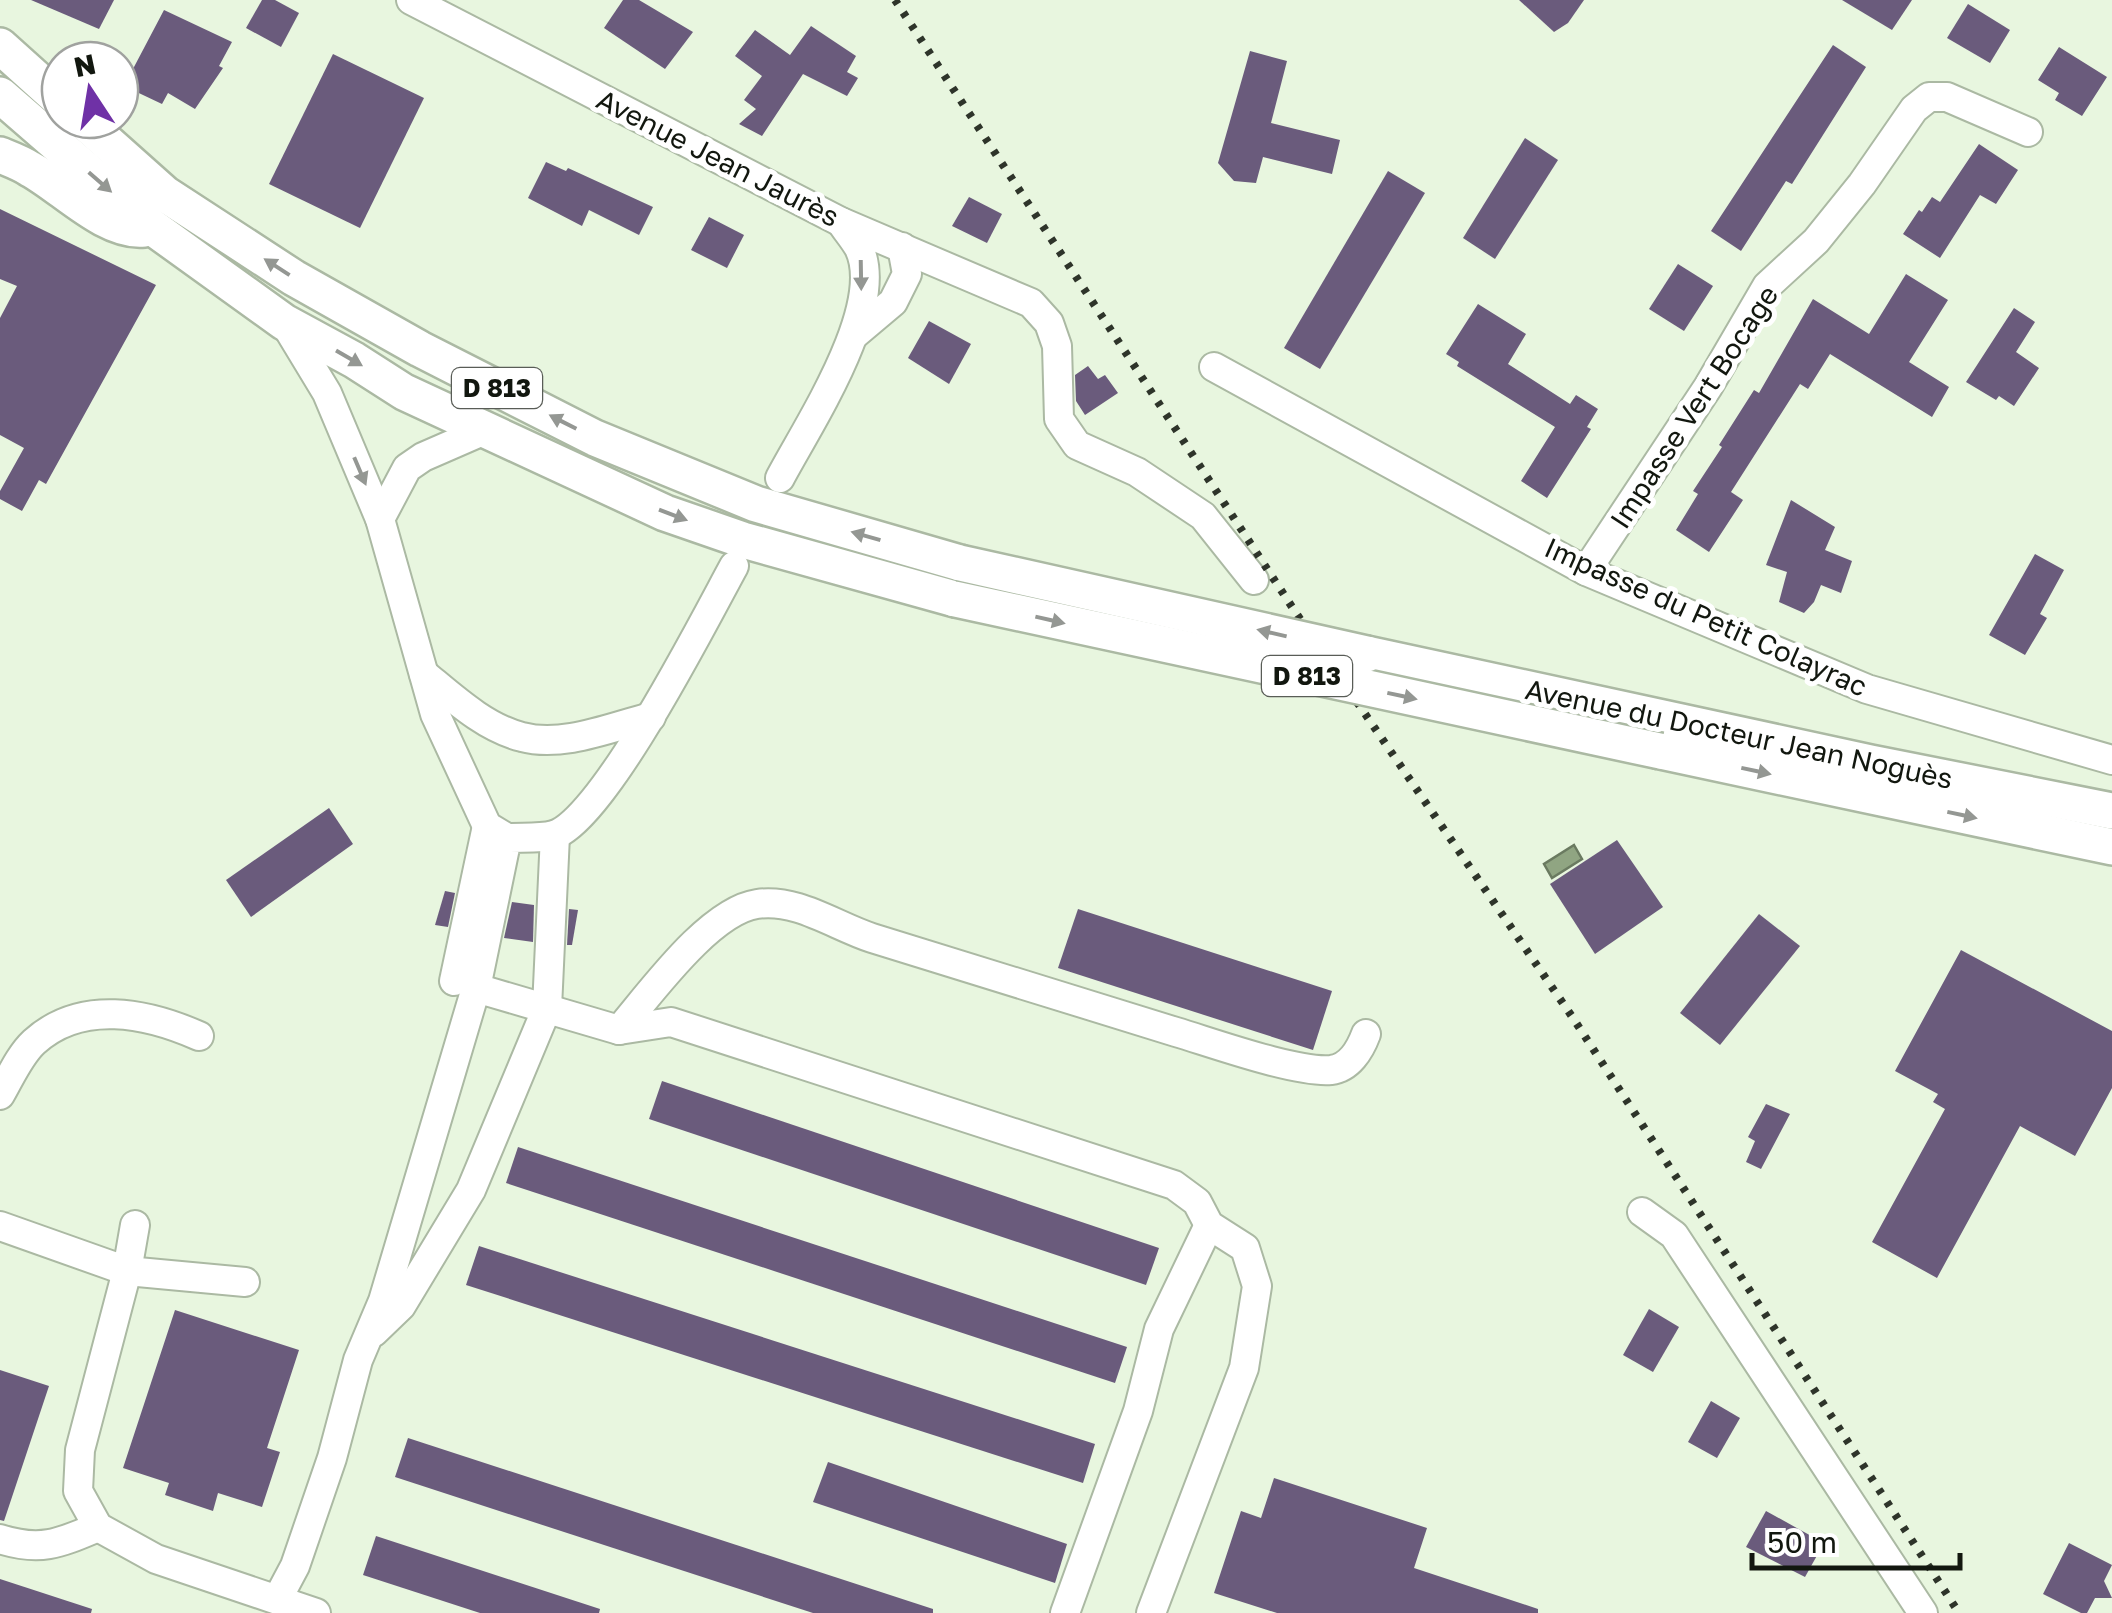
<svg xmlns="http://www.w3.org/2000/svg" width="2112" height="1613" font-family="'Golos Text',sans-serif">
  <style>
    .water { fill: #90a582; stroke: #6a7a60; stroke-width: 2.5 }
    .building { fill: #6a5b7c }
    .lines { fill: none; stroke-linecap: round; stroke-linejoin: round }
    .minor-casing { stroke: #abb9a3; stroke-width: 32 }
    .major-casing { stroke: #abb9a3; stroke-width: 40 }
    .minor { stroke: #fff; stroke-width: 28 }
    .major { stroke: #fff; stroke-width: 35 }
    .rail { stroke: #2e342a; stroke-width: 8; stroke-dasharray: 5 10; stroke-linecap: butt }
    .major-bridge-casing { stroke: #abb9a3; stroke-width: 40; stroke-linecap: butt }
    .major-bridge { stroke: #fff; stroke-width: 35 }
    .oneway { fill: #949793 }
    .labels { text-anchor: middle; stroke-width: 10; stroke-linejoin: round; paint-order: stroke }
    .shield { fill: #fff; stroke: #595d57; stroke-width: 2.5 }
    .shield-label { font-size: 25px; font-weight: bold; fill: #12170f }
    .street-label { font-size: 28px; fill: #12170f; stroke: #fff }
  </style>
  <rect width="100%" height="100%" fill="#e8f6df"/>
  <polygon class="water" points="1574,845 1582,859 1552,878 1544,864"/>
  <g class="building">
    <polygon points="31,0 114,0 99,29"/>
    <polygon points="262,0 275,0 299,13 281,47 246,28"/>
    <polygon points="623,0 639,0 693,32 665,69 604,28"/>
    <polygon points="1519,0 1584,0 1568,23 1554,32"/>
    <polygon points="1842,0 1912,0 1892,30"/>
    <polygon points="1968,4 2010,30 1990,63 1947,38"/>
    <polygon points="164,10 232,42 219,66 223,68 195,109 168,93 162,104 124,86"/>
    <polygon points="811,26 856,56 847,72 858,78 847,96 803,74 762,136 739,124 756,109 744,100 762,76 735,56 755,30 790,55"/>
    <polygon points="1833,45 1866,67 1792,184 1786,181 1741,251 1711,231"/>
    <polygon points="2059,47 2107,77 2082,116 2055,100 2059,93 2038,80"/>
    <polygon points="1250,51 1287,61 1271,123 1340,140 1332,174 1263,157 1256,183 1234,181 1218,163"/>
    <polygon points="333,54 424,98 360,228 269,184"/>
    <polygon points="1525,138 1558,160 1495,259 1463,238"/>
    <polygon points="1979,144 2018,170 1996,204 1980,195 1940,258 1903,234 1919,210 1922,212 1932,197 1940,202"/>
    <polygon points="546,162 566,171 568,168 653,207 639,235 589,210 582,226 528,198"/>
    <polygon points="1388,171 1425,193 1320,369 1284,348"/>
    <polygon points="969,197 1002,214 987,243 952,226"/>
    <polygon points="0,209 156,285 46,484 39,480 22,511 0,499 0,491 24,448 0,435 0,318 17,286 0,279"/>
    <polygon points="709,217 744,235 727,268 691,250"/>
    <polygon points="1678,264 1713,286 1684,331 1649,309"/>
    <polygon points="1906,274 1948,300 1909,362 1949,387 1932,417 1830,354 1808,389 1800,384 1731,492 1743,500 1709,552 1676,530 1698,494 1693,491 1722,447 1719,445 1754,390 1759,393 1813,299 1869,334"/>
    <polygon points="1478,304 1526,334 1508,364 1570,404 1576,395 1598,409 1587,427 1591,429 1547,498 1521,481 1555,427 1457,366 1459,362 1446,354"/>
    <polygon points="2014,308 2035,322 2016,352 2039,368 2014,406 1999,396 1996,400 1966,382"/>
    <polygon points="929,321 971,344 949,384 908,358"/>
    <polygon points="1088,366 1098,379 1105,375 1118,393 1085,415 1076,401 1075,375"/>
    <polygon points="1791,500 1835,527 1825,550 1852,561 1841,593 1821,585 1814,602 1804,613 1779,602 1787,572 1766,565"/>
    <polygon points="2035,554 2064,570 2040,614 2047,618 2025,655 1989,635"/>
    <polygon points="329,808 353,844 251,917 226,880"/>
    <polygon points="1617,840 1663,907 1595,954 1550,884"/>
    <polygon points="445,891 455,893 448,927 435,925"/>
    <polygon points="512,902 534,905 533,942 504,938"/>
    <polygon points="569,909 578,910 572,945 567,945"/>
    <polygon points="1078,909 1332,991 1313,1050 1058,968"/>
    <polygon points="1759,914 1800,946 1720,1045 1680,1013"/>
    <polygon points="1961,950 2112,1031 2112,1088 2075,1156 2020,1126 1937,1278 1872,1242 1945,1109 1933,1102 1938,1094 1895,1071"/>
    <polygon points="662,1081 1159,1248 1146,1285 649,1119"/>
    <polygon points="1766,1104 1790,1114 1761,1169 1746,1162 1755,1141 1748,1137"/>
    <polygon points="518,1147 1127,1347 1115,1383 506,1183"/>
    <polygon points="479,1246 1095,1444 1083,1483 466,1285"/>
    <polygon points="1649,1309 1679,1327 1653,1372 1623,1355"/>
    <polygon points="175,1310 299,1350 267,1448 280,1452 262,1507 218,1493 213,1511 165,1495 169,1483 123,1468"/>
    <polygon points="0,1370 49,1386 4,1521 0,1520"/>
    <polygon points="1711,1401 1740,1418 1717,1458 1688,1442"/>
    <polygon points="408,1438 933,1609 933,1613 813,1613 395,1477"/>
    <polygon points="828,1462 1067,1544 1055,1583 813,1502"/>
    <polygon points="1274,1478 1427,1528 1414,1568 1538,1609 1538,1613 1277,1613 1214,1593 1241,1511 1261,1518"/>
    <polygon points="1766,1511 1824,1543 1805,1577 1746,1547"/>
    <polygon points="376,1536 600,1609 599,1613 480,1613 363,1575"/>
    <polygon points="2069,1543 2112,1565 2104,1581 2112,1598 2095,1598 2087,1613 2081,1613 2043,1594"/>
    <polygon points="0,1579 92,1609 91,1613 0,1613"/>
  </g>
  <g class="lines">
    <defs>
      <g id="minor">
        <polyline points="411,0 841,222 1031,303 1049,323 1057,346 1059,419 1077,445 1137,472 1203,516 1254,580"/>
        <polyline points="284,322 327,393 380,519 435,714 487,826 507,838"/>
        <polyline points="855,334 893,302 907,274 902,247"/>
        <polyline points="1214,367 1586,571 1867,689 2112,760"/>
        <path d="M780,478C808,425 887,307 859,248C854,239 846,230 841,222"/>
        <polyline points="380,519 407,468 423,457 485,430"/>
        <polyline points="1586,571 1708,387 1767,286 1816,241 1862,184 1914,109 1929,97 1947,97 2028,132"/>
        <path d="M424,674C452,697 485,728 522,737C563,748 611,727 651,717"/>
        <polyline points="454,981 487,826"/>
        <polyline points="476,988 619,1030 671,1022 1174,1185 1197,1202 1209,1225 1245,1248 1257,1286 1244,1368 1151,1613"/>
        <path d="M619,1030C650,994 709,911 757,904C797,898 835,926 872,938C973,970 1075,1000 1176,1032C1213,1043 1296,1073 1331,1070C1349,1068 1360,1050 1366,1034"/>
        <path d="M0,1095C10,1078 19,1056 34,1042C81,999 147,1013 199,1036"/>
        <polyline points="1642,1212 1674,1235 1923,1613"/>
        <polyline points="135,1225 127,1271 80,1450 78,1491 98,1527 156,1559 316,1613"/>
        <polyline points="0,1226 127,1271 245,1282"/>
        <polyline points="374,1332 401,1306 471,1190 547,1008 555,835"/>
        <path d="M0,1539C41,1552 60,1543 98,1527"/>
        <path d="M278,1598L295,1566L332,1458L358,1360L383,1301L476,988L507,838C521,837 540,839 554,835C604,819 706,617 734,566"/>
        <polyline points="1065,1613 1138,1411 1159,1329 1209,1225"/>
      </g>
      <g id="major">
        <polyline points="0,46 60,100"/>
        <polyline points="0,95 152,227 284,322 354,360 404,392 665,513 743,540 955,599"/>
        <polyline points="82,120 165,194 294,278 420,349 595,438 756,504 960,563"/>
        <path d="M0,155C10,159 21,163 30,169C62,186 106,233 144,229"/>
        <polyline points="1367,654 1871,763 2112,811"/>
        <polyline points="1660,751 2112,847"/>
      </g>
    </defs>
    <use href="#minor" class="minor-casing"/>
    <use href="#major" class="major-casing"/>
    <use href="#minor" class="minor"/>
    <use href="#major" class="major"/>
    <polyline class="rail" points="895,0 1294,610 1573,1018 1959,1613"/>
    <defs>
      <g id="major-bridge">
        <polyline points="960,563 1367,654"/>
        <polyline points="955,599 1660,751"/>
      </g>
    </defs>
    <use href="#major-bridge" class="major-bridge-casing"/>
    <use href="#major-bridge" class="major-bridge"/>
  </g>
  <defs><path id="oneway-solid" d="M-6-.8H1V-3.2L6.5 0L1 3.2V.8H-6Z" transform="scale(2.5)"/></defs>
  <g class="oneway">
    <use href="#oneway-solid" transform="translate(100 182) rotate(41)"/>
    <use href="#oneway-solid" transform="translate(277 267) rotate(-147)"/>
    <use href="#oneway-solid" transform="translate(861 275) rotate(89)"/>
    <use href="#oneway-solid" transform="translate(349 358) rotate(30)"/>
    <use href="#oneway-solid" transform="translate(563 422) rotate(-153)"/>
    <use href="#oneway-solid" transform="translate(360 471) rotate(67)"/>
    <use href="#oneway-solid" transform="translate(673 515) rotate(21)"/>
    <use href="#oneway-solid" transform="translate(866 536) rotate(-164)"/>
    <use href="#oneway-solid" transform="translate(1050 620) rotate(13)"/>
    <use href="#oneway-solid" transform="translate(1272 633) rotate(-167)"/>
    <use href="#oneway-solid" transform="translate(1402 696) rotate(12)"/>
    <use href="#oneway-solid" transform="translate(1756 771) rotate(12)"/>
    <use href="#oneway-solid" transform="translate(1962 815) rotate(12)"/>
  </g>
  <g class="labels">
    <g class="shield">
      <rect x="452" y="368" width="90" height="40" rx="8"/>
      <rect x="1262" y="656" width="90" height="40" rx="8"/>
    </g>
    <g class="shield-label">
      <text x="497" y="397">D 813</text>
      <text x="1307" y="685">D 813</text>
    </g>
    <g class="street-label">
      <text transform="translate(718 158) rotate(27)" y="10">Avenue Jean Jaurès</text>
      <text transform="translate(1694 407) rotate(-57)" y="10">Impasse Vert Bocage</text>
      <text transform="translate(1706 617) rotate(24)" y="10">Impasse du Petit Colayrac</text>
      <text transform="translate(1739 734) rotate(12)" y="10">Avenue du Docteur Jean Noguès</text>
    </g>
  </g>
  <g transform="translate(90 90) rotate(348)"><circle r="48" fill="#ffffff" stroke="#a0a29f" stroke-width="2.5"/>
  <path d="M0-8L18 38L0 25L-18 38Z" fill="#6f31a6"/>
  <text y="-15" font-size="28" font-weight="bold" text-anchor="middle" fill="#12170f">N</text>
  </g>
  <path d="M1752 1553v15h208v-15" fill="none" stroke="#12170f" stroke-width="5"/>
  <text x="1767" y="1553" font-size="30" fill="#12170f" stroke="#ffffff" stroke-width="8" paint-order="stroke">50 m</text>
</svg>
